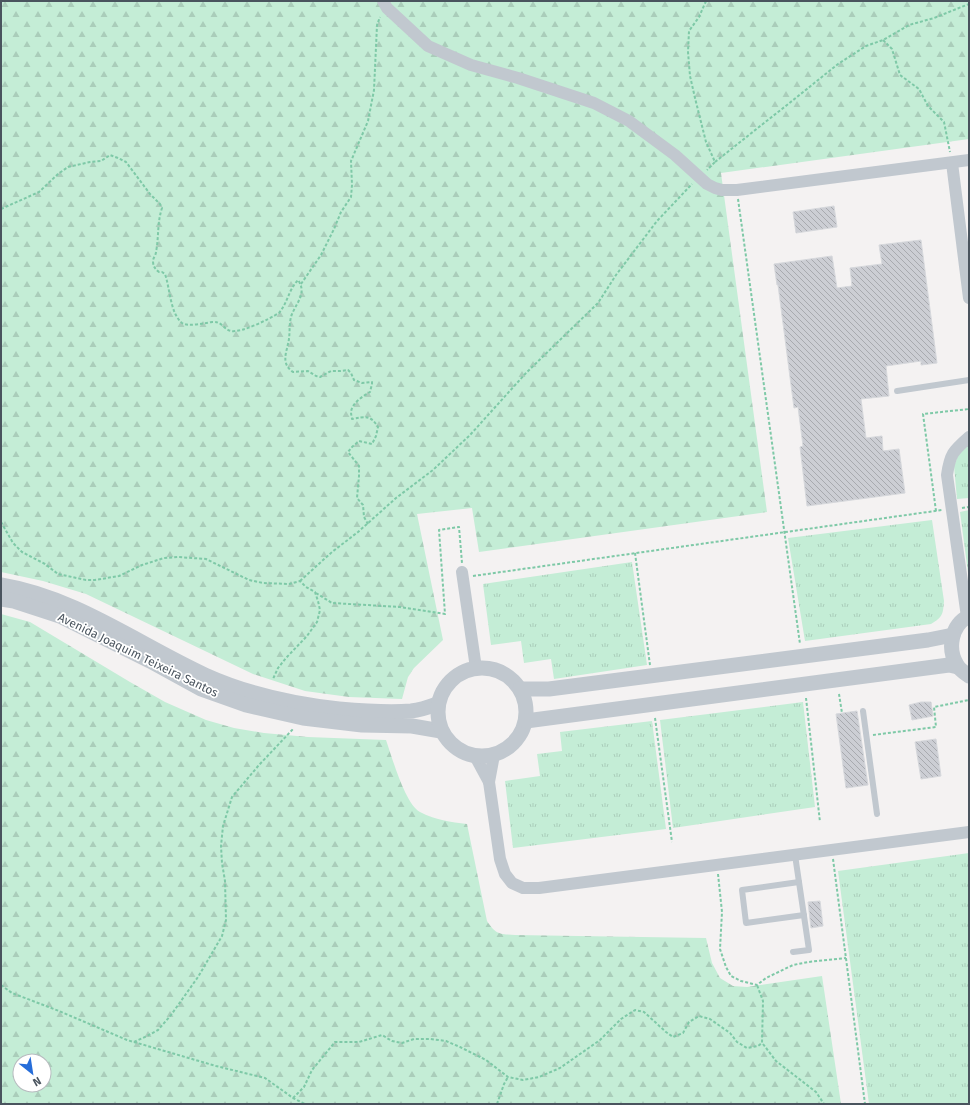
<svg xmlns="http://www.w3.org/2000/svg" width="970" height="1105" font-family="'Fira Sans',sans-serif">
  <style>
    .grass { fill: url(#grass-tufts) }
    .forest { fill: url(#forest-firs); fill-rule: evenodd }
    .building { fill: url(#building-back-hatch); stroke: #d6d8dc }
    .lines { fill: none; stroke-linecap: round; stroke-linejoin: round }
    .path { stroke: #7ec9a7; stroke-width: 2; stroke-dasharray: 3 2; stroke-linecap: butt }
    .service { stroke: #c1c8cf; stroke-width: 6 }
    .minor { stroke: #c1c8cf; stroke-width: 12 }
    .tertiary { stroke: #c1c8cf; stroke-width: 15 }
    .labels { text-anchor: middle; stroke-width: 3.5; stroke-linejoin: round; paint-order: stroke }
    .street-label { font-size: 12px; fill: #4a545e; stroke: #fff }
  </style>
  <defs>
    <pattern id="grass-tufts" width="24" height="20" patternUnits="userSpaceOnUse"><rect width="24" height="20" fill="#c4edd6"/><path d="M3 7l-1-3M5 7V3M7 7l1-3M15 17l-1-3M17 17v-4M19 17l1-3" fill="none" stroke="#aacdba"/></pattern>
    <pattern id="forest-firs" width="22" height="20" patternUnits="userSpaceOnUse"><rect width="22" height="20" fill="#c4edd6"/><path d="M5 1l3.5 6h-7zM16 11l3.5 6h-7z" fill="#aacdba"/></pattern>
    <pattern id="building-back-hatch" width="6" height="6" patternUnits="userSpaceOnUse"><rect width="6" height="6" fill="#ccced4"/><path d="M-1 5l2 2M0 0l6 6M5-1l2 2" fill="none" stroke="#a8aaaf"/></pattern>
  </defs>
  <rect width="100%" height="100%" fill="#f4f2f2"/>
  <g class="grass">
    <polygon points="969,442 969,498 957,499 954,466 959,453"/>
    <polygon points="969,510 969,580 960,512"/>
    <path d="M932,520L944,601C943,614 943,617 931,624L805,641L788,538Z"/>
    <polygon points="632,562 647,665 554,679 551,659 524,663 521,641 491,645 483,584"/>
    <polygon points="803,702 815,807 673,828 660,720"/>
    <polygon points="652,721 666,829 513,848 505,781 540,776 537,754 562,751 560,732"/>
    <polygon points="969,853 969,1104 869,1104 838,871"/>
  </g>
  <g class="forest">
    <polygon points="1,1 969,1 969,139 721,173 767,512 479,552 472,508 417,514 443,640 414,668 408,677 402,699 349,697 305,691 253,674 86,594 43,581 1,572"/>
    <path d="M1,614L30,622L130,682L165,702L206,720L234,728L264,733L308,737L386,740C392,757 405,804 420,812C435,820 451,822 467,824L487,921C496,935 500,934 515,935L706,938L712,963L720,978L733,986L747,987L822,976L841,1104H1ZM20,1061H44V1085H20Z"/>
  </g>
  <g class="building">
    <polygon points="834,206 837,227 796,233 793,212"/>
    <polygon points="921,240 937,363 921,365 921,361 886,366 889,396 861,399 866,438 882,436 883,451 899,449 905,493 807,506 800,447 803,446 798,407 794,408 778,285 777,285 774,264 832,256 837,288 852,286 850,268 882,264 879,245"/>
    <polygon points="921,702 931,702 933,716 912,720 909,705"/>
    <polygon points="857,711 868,785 846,788 836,714"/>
    <polygon points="936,739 941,776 921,779 915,742"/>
    <polygon points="820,901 823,926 811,928 808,902"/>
  </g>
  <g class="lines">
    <g class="path">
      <polyline points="706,1 699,17 689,31 688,52 690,76 695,98 706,142 715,162 707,170"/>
      <polyline points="883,40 892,49 900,75 919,89 928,106 944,122 950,152"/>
      <polyline points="715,162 759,127 787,105 838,64 866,46 883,40 909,25 934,18 969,4"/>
      <polyline points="738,199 800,644"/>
      <path d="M1,209L39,192L58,174L68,167L90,162L101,161L110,155L118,158L126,162L150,194L160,204L162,208C157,223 159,237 156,252C156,255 153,258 153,261C153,266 155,269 159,272H162L165,274C170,288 170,313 182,323C188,327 205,323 212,322C222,321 223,329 231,331C242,333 269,319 279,313C288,302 288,291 298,280C307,293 297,302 292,314C289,321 290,331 289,339C287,352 280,363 293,372L308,371L316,376L320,377L331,371H340L348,370L351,373L354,380L362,383L372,382V384L370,392C363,396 352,403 351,412C351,415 352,417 352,419C365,417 370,414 378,427L376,436L372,444L359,441L352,447L348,452L359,466V476L357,498L363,505L364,517L368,524"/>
      <polyline points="301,284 321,255 334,229 341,212 351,197 352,185 351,161 368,121 374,90 377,25 380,17"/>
      <polyline points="962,508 969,507"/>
      <polyline points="936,511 923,414 969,409"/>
      <polyline points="1,522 13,543 22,552 45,564 58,574 86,580 95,580 119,576 142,565 164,558 178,557 206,559 249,580 263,583 289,584 300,581 306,587 315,592 318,601 320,610 317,622 307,636 286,658 278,668 273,679"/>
      <polyline points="635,553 650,665"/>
      <polyline points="473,576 942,510"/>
      <polyline points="300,581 332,552 358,532 396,498 433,470 470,435 526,373 598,303 616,275 657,221 692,184"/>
      <polyline points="316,593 332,603 400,607 445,614 439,530 459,527 462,563"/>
      <polyline points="839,694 842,713"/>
      <polyline points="806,698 820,822"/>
      <polyline points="655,718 672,842"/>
      <polyline points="873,735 936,727 934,707 969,700"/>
      <polyline points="833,859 865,1104"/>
      <polyline points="718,874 722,912 720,949 726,967 731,976 741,981 757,985 766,978 793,965 808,962 846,958"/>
      <polyline points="1,985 12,993 59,1011 127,1040 216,1066 265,1078 293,1098 305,1104"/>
      <polyline points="134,1042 147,1036 158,1030 171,1015 198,977 222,936 226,920 225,881 222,863 221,846 223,826 232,797 259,765 294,728"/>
      <polyline points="763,1044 776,1061 816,1092 824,1104"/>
      <polyline points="293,1098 304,1087 312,1070 335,1042 359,1042 382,1035 392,1041 402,1043 414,1039 430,1039 446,1041 460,1047 486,1060 508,1077 523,1080 539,1077 560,1068 600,1040 621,1019 635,1010 644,1012 666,1032 673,1037 683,1033 689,1022 699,1016 710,1019 730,1033 737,1042 747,1048 758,1046 762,1043 763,1001 757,985"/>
      <polyline points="497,1104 504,1084 508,1077"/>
    </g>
    <g class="service">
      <polyline points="897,391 969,380"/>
      <polyline points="863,711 877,814"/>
      <polyline points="799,882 742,890 746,923 804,915"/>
      <polyline points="793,952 809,950 795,855"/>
    </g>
    <g class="minor">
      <polyline points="383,1 387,8 428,46 471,65 518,78 594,103 629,121 675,155 707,184 715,188 722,190 737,190 969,160"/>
      <polyline points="952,163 969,298"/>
      <polyline points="462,572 476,668"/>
      <path d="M967,617L947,475C950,454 953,451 969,437"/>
      <polyline points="494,755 489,782 500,859 505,874 512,883 523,888 539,888 969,832"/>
      <polyline points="475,756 489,782"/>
    </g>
    <g class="tertiary">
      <path d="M1,585C75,597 138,644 205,675C247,694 293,704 339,709C362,711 387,713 411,711C420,710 429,707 437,704"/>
      <polyline points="1,599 14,601 60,616 150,661 201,689 246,705 303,718 362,725 412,726 441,731"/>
      <path d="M969,616C951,625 947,649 957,665C960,670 965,673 969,676"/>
      <circle cx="482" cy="712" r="44"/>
      <polyline points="520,689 549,689 928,640 953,635"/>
      <polyline points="526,721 949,665 958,667"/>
    </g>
  </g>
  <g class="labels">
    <g class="street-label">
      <text transform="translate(138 655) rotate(26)" y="4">Avenida Joaquim Teixeira Santos</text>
    </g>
  </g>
  <rect width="970" height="1105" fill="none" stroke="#4a545e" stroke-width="4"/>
  <g transform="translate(32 1073) rotate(150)"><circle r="19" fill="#ffffff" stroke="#b7bbbf"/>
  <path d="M0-3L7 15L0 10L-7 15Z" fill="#266dd9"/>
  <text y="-6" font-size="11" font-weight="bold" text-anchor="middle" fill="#4a545e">N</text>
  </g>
</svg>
